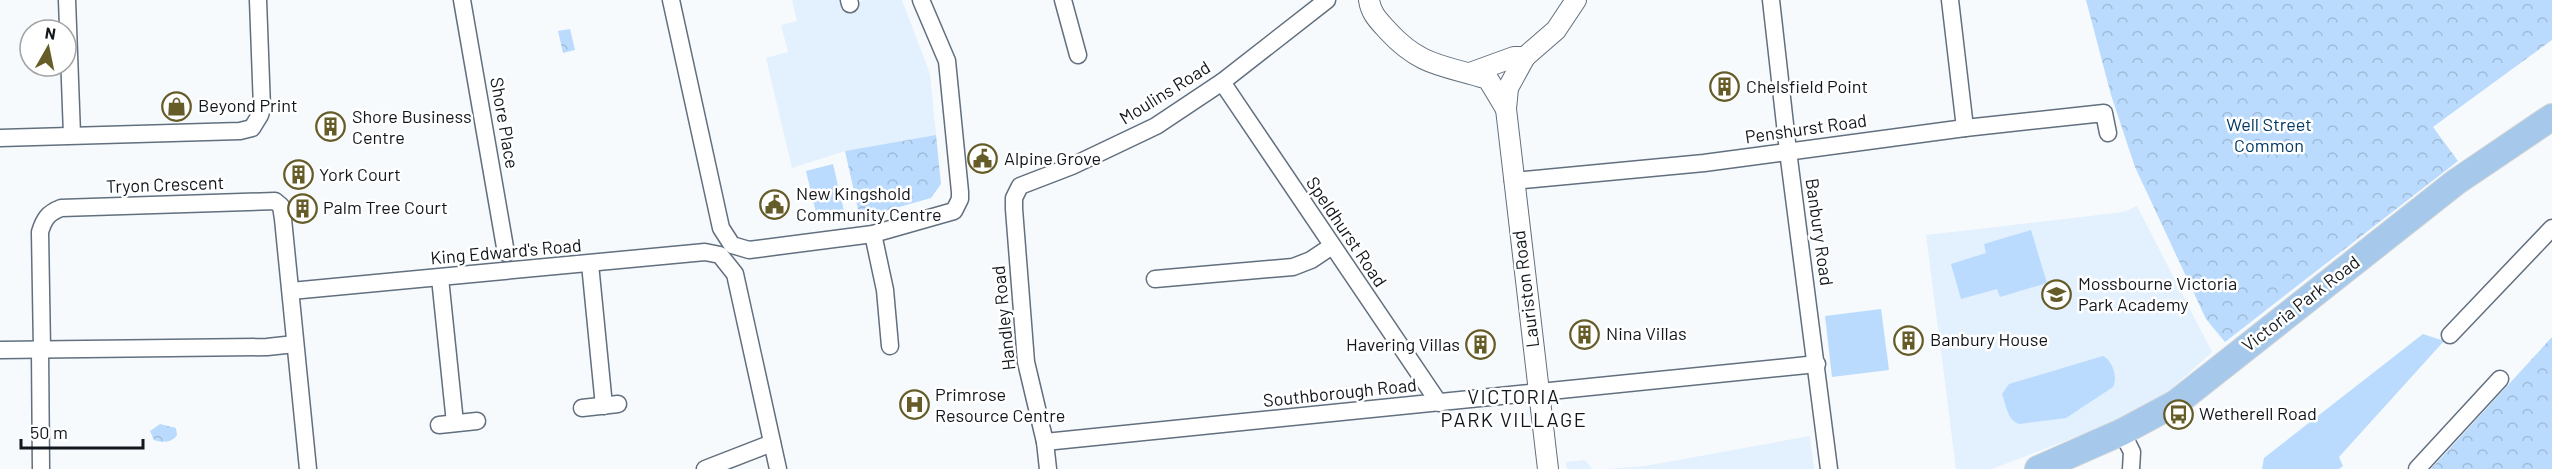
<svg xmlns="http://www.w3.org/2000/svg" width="2552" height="469" font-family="Barlow,sans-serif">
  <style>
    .built { fill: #e3f0fe }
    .green { fill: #badbfd }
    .park { fill: url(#park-crowns) }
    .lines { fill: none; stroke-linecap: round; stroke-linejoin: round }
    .minor-casing { stroke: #616f7e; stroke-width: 19 }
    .tertiary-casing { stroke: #616f7e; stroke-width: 22 }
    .primary-casing { stroke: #d4d5d6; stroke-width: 28 }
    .minor { stroke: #fff; stroke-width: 16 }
    .tertiary { stroke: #fff; stroke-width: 20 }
    .primary { stroke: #a6c9eb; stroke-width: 26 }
    .labels { text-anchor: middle; stroke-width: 5; stroke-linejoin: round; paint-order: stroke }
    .poi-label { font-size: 18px; fill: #11171c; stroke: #fff; text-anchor: start }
    .street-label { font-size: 18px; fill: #11171c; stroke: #fff }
    .park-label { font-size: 18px; fill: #003965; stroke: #fff }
    .neighbourhood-label { font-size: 20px; letter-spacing: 1.5px; fill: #11171c; stroke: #fff }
  </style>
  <defs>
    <pattern id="park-crowns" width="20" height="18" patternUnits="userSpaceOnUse" patternTransform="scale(1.5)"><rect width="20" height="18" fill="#badbfd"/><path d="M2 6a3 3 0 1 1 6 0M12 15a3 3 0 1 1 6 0" fill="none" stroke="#9fbbd8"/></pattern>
  </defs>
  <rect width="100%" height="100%" fill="#f6fafd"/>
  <g class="built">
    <polygon points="792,0 842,0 850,4 864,0 902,0 930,74 936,135 845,151 792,168 766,58 788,52 781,25 797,21"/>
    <polygon points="2137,206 2212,352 2167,393 2136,411 2097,429 1992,469 1956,469 1926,235 2124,212"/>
    <polygon points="1810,436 1814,469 1605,469 1645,466"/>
    <polygon points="1585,460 1592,469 1567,469 1566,462"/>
  </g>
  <g class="green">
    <polygon points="833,164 844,211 817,217 806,171"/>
    <polygon points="2031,230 2047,283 2000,297 1997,289 1961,299 1951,264 1986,253 1984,244"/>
    <polygon points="1881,309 1889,370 1832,377 1825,316"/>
    <polygon points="2423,334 2444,341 2339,457 2343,466 2339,469 2262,469 2264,458"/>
    <path d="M2103,356C2113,361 2118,378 2113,387L2066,418L2019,424C2007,420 2006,404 2002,394L2009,384Z"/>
  </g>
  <g class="park">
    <polygon points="2086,0 2552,0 2552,40 2433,127 2458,161 2225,342 2206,319 2135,167 2111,95"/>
    <polygon points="570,29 575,50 563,53 558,31"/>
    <polygon points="936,135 941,184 931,198 860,218 845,151"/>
    <polygon points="2552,337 2552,469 2431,469"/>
    <path d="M160,424L176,428L177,435C172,443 162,443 154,440L150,431Z"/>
  </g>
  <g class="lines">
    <defs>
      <g id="minor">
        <polyline points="67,0 72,135"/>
        <polyline points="462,0 506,253"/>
        <polyline points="671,0 721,228 732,245 749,250 873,234 954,211 960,199 960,192 947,61 921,0"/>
        <polyline points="849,0 850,4"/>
        <polyline points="1063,0 1078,55"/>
        <polyline points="1771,0 1788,151 1829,469"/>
        <polyline points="1950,0 1965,128"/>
        <polyline points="1222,82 1439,403"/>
        <polyline points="0,138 240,131 252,128 260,115 262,108 258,0"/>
        <polyline points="1513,181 1704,163 1965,128 2104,113 2108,133"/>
        <polyline points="873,234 885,290 890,346"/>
        <polyline points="590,264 604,406"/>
        <polyline points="440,278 455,423"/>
        <polyline points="1155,279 1293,267 1311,260 1332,246"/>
        <polyline points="291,291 705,252 720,255 735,274 778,469"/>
        <polyline points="2450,335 2552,228"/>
        <polyline points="0,350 267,347 295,344"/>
        <polyline points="40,350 41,469"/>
        <path d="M42,350L40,232C44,219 48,213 61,208L275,201L281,206L283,219L308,469"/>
        <polyline points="582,408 618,404"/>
        <polyline points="439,425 477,421"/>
        <polyline points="2122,432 2132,452 2131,469"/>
        <polyline points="1045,442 1817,364"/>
        <polyline points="705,469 772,443"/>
        <polyline points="1048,469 1045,442 1026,362 1014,209 1014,198 1020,186 1072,166 1156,126 1222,82 1327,0"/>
        <polyline points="2417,469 2500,379"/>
      </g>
      <g id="tertiary">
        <path d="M1369,0C1371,14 1379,21 1388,31C1421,67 1444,65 1488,79L1506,109"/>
        <polyline points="1525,57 1508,88 1506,109 1548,469"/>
        <polyline points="1470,73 1514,57 1525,57 1556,30 1576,0"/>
      </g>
      <polyline id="primary" points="2038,469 2122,432 2176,403 2456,182 2552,117"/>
    </defs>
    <use href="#minor" class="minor-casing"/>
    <use href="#tertiary" class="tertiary-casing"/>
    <use href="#primary" class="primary-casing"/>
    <use href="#minor" class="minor"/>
    <use href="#tertiary" class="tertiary"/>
    <use href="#primary" class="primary"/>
  </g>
  <defs>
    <symbol id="building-ring" viewBox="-11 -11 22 22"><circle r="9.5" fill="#fff" stroke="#655c28" stroke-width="1.5"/><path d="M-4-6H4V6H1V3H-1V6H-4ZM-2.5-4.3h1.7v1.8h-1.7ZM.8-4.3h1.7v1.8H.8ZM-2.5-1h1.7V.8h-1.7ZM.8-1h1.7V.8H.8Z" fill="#655c28"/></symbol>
    <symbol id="shop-ring" viewBox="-11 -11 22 22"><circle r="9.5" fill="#fff" stroke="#655c28" stroke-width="1.5"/><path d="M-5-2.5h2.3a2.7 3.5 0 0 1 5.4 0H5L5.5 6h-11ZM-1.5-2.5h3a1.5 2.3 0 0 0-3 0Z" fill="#655c28"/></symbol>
    <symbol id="civic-ring" viewBox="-11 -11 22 22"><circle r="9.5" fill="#fff" stroke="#655c28" stroke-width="1.5"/><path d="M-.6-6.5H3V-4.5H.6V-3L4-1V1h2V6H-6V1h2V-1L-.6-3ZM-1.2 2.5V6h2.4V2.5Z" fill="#655c28"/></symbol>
    <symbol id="school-ring" viewBox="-11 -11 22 22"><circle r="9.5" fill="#fff" stroke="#655c28" stroke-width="1.5"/><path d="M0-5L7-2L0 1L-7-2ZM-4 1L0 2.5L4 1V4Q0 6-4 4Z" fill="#655c28"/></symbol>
    <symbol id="hospital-ring" viewBox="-11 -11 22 22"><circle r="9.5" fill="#fff" stroke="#655c28" stroke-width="1.5"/><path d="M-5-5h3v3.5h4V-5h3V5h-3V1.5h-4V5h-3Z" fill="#655c28"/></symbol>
    <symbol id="bus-ring" viewBox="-11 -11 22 22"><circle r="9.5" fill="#fff" stroke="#655c28" stroke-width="1.5"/><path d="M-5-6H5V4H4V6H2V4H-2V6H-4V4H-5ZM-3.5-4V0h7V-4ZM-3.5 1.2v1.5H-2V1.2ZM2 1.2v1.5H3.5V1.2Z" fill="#655c28"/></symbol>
  </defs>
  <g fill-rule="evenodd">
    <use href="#building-ring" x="1708" y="70" width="33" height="33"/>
    <use href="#shop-ring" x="160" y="90" width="33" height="33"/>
    <use href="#building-ring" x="314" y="110" width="33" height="33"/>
    <use href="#civic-ring" x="966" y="142" width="33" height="33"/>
    <use href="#building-ring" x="282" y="158" width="33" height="33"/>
    <use href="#civic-ring" x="758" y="188" width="33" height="33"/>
    <use href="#building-ring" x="286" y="192" width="33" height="33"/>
    <use href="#school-ring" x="2040" y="278" width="33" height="33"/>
    <use href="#building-ring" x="1568" y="318" width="33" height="33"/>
    <use href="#building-ring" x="1892" y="324" width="33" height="33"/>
    <use href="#building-ring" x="1464" y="328" width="33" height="33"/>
    <use href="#hospital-ring" x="898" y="388" width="33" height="33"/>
    <use href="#bus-ring" x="2162" y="398" width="33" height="33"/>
  </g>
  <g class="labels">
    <g class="poi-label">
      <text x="1746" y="93">Chelsfield Point</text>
      <text x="198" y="112">Beyond Print</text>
      <text x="352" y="123">Shore Business<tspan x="352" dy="21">Centre</tspan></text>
      <text x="1004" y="165">Alpine Grove</text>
      <text x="319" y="181">York Court</text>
      <text x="796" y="200">New Kingshold<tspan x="796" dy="21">Community Centre</tspan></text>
      <text x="323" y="214">Palm Tree Court</text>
      <text x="2078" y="290">Mossbourne Victoria<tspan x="2078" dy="21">Park Academy</tspan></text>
      <text x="1606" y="340">Nina Villas</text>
      <text x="1930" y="346">Banbury House</text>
      <text x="1460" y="351" text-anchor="end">Havering Villas</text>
      <text x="935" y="401">Primrose<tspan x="935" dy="21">Resource Centre</tspan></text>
      <text x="2199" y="420">Wetherell Road</text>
    </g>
    <g class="street-label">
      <text transform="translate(1165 93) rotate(-32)" y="6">Moulins Road</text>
      <text transform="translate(504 123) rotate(80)" y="6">Shore Place</text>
      <text transform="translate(1806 129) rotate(-8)" y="6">Penshurst Road</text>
      <text transform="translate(165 185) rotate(-2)" y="6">Tryon Crescent</text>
      <text transform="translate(1346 232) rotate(56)" y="6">Speldhurst Road</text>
      <text transform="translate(1819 232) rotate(82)" y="6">Banbury Road</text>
      <text transform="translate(506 252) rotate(-5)" y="6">King Edward's Road</text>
      <text transform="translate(1526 289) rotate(-97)" y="6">Lauriston Road</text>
      <text transform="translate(2301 304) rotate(-38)" y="6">Victoria Park Road</text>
      <text transform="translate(1004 318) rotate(-96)" y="6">Handley Road</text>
      <text transform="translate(1340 393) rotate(-6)" y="6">Southborough Road</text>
    </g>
    <g class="park-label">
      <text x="2269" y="131">Well Street<tspan x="2269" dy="21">Common</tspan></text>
    </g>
    <g class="neighbourhood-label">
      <text x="1514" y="404">VICTORIA<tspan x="1514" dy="23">PARK VILLAGE</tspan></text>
    </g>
  </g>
  <g transform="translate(48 48) rotate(9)"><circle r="28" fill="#ffffff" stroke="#a0a2a4" stroke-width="1.5"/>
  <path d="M0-4.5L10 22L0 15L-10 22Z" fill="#655c28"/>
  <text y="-9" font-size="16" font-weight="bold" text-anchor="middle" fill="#11171c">N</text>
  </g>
  <path d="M21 439v9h122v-9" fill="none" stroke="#11171c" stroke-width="3"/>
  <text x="30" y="439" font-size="18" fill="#11171c" stroke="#ffffff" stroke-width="4.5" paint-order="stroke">50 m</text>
</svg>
